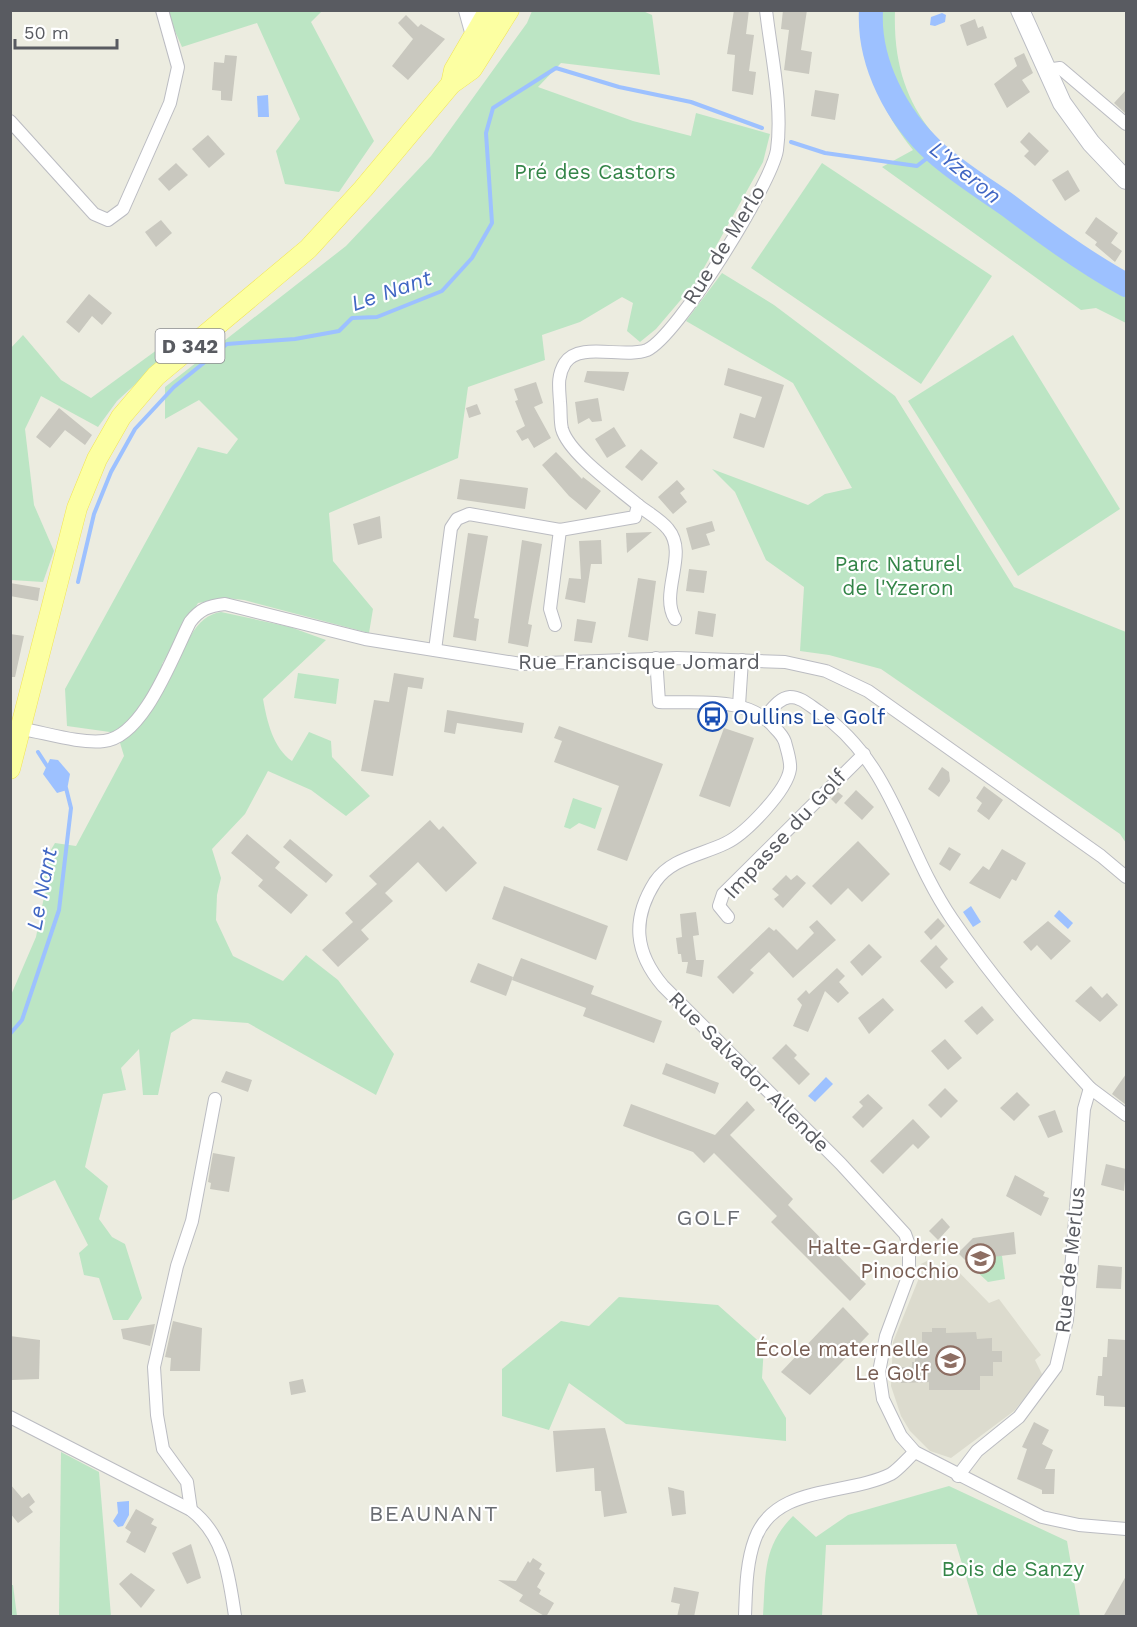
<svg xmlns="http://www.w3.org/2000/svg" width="1137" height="1627" font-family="'Work Sans',sans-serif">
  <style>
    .education { fill: #dcdbce }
    .green { fill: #bce5c4 }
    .water { fill: #9dc1ff }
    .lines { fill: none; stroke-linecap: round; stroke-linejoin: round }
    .stream { stroke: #9dc1ff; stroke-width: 4 }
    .river { stroke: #9dc1ff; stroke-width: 24 }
    .building { fill: #c9c8bf }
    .street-casing { stroke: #bbbcc2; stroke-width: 14 }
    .secondary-casing { stroke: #bbbdc4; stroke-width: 20 }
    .primary-casing { stroke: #f2e453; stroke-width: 21 }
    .street { stroke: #fff; stroke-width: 12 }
    .secondary { stroke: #fff; stroke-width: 18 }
    .primary { stroke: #fcffa2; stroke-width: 20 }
    .labels { text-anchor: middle; stroke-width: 4.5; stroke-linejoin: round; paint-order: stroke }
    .shield { fill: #fff; stroke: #8b8c90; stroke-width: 1.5 }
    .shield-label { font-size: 20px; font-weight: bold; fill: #595b61 }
    .park-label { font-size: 21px; fill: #348548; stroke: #fff }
    .street-label { font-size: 21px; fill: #595b61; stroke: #fff }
    .transit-label { font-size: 21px; fill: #164399; stroke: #fff; text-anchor: start }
    .education-label { font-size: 21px; fill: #785e54; stroke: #fff; text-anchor: end }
    .water-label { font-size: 22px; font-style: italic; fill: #4066c3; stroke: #fff }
    .neighbourhood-label { font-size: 22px; letter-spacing: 1.5px; fill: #6a6d73; stroke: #fff }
  </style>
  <rect width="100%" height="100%" fill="#ecece0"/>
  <polygon class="education" points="927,1261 935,1270 951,1264 989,1303 999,1299 1041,1355 1035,1360 1043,1376 1014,1411 951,1458 930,1451 910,1431 901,1416 891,1386 893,1342 919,1278 921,1264"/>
  <g class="green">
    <polygon points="166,11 322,11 311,22 374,141 339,192 285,184 276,151 300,119 257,23 182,47"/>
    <path d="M532,11H643L652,15L660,75L561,63L538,87L633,121L691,136L696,113L770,134L763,162L696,282L656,329L640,342L627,331L633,303L622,297L580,322L542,335L545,360L468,387L458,458L329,513L333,561L373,609L369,633L244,600L226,598L198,603L162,664L174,669C186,647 194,616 221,612L290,627L326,640L263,699C267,721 273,748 292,761L309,732L331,741L332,757L370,796L346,816L311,790L268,771L245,814L212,849L221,878L217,895L216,920L233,956L283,981L306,955L338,980L394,1054L376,1095L248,1023L193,1019L171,1033L158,1095H143L139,1049L121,1068L126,1090L103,1094L85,1167L108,1186L99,1219L112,1237L125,1244L142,1298L128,1320H113L99,1278L84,1275L79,1253L88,1245L55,1180L11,1201V995L36,937L46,887L39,870L55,843L76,846L124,756L117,733L67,726L65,689L198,447L227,454L238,439L199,400L165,419V387L346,246L431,156L527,23Z"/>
    <path d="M860,11H895C891,129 965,167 1050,224C1075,241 1100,263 1126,276V323L1096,308L1081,310L882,167L913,150C885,114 877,94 866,50L863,47Z"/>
    <polygon points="822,163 992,276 921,384 751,268"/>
    <polygon points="722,273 774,305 895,396 1014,587 1126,632 1126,843 1120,834 881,669 829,655 800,651 804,587 766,560 735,492 712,469 808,505 825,494 852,488 793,383 686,321"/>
    <polygon points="23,335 61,380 91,398 161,347 167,355 117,401 98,427 41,396 25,429 34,505 54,551 43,582 11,580 10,349"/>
    <polygon points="1013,335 1120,509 1018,576 908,401"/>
    <polygon points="298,673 339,679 336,704 294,698"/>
    <polygon points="573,798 602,808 595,829 579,823 570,829 564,827"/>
    <polygon points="983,1254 1002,1256 1005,1279 988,1282 974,1269 983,1259"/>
    <polygon points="619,1297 718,1305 764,1346 762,1378 786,1418 786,1441 626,1424 569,1383 549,1430 502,1416 502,1369 561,1321 589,1326"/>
    <polygon points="61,1452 99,1472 111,1616 59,1616"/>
    <path d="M949,1486L1067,1541L1080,1616H978L956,1544L826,1545L822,1616H763C766,1575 762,1547 793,1516L816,1537L848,1515Z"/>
    <polygon points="11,1585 13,1585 17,1616 11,1616"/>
  </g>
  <g class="water">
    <polygon points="942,13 946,15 945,22 935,26 930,25 931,17"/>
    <polygon points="268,95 269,117 258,117 257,96"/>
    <polygon points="50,759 58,760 70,774 67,790 57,793 43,774"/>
    <polygon points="971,906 981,922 973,927 963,912"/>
    <polygon points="1059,910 1073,923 1068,929 1054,916"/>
    <polygon points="826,1077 833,1084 815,1102 808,1096"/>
    <polygon points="129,1501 129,1515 123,1526 118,1527 113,1521 118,1513 117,1502"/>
  </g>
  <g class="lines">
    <g class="stream">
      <polyline points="791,142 825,153 917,166 935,152"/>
      <polyline points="78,582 94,514 111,472 135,429 174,387 227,344 295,339 339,331 352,318 377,317 442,291 472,258 492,223 486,133 493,108 556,68 619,87 691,102 762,128"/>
      <polyline points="38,752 49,769"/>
      <polyline points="10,1034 22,1020 59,910 71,808 66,788"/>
    </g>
    <path class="river" d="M871,10C868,63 897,117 935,152C957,172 985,189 1009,206C1047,235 1084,262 1126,285"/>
  </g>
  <g class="building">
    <polygon points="734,10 749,10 746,34 754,35 749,71 756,72 753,95 732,91 735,55 727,54"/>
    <polygon points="783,10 807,10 801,50 812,52 809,74 784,70 789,30 781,29"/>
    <polygon points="406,15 418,27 421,24 445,39 408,80 392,66 413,39 398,23"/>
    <polygon points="975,19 978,28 983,26 987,38 967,46 960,25"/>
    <polygon points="1024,53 1033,73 1022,80 1030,92 1007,108 994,84 1017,66 1014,58"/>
    <polygon points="225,55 237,56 232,101 221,100 221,91 212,90 214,62 224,63"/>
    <polygon points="815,90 839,94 835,120 811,116"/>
    <polygon points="1126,90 1126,114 1114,103"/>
    <polygon points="1029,132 1049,151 1035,166 1024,156 1029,151 1020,142"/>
    <polygon points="208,135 225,154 209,168 192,149"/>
    <polygon points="176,163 188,175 169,191 158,179"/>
    <polygon points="1068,170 1080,191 1065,201 1052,180"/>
    <polygon points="1096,217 1118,233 1111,243 1122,251 1115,262 1095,245 1097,242 1085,233"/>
    <polygon points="161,220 172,233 156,247 145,232"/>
    <polygon points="89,294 112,313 102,325 92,316 79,333 66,322"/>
    <polygon points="728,368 784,385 764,448 733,438 740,413 755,418 762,397 724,385"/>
    <polygon points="587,371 629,372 624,391 584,382"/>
    <polygon points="536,382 543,403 534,407 551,438 534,448 528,438 522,441 516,431 525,426 515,401 518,400 514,389"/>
    <polygon points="598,398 602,421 592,422 589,418 578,424 575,402"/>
    <polygon points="477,404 481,414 469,418 466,408"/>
    <polygon points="59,408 92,435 85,445 65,430 50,448 36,437"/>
    <polygon points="614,427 626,446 607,458 595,439"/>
    <polygon points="641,449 658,463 642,481 625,467"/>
    <polygon points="556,452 582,479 583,477 601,491 586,510 569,496 542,465"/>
    <polygon points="460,479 528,488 525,509 457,499"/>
    <polygon points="677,480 685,489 680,493 687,502 673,514 658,497"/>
    <polygon points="380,516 382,538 358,545 353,524"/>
    <polygon points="712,521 715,531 706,534 710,545 692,550 686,528"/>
    <polygon points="652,532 627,553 626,533"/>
    <polygon points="468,533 488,536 474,618 479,619 476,641 453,637"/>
    <polygon points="522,540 542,544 528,624 532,625 528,647 508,643"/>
    <polygon points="601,540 602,564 591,564 585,603 565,599 569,578 581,579 579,541"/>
    <polygon points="689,569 707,571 704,593 686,591"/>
    <polygon points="638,578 656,581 648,641 628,637"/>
    <polygon points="10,583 40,588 38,601 10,596"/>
    <polygon points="698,611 716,614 713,637 695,634"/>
    <polygon points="577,619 596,622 592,643 574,641"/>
    <polygon points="10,634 24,636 15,677 10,677"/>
    <polygon points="394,673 424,678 422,689 408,687 393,776 361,771 374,700 389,702"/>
    <polygon points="447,710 524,723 522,733 457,723 455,734 444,732"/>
    <polygon points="559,726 663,764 627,861 597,850 619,786 554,762 562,741 554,738"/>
    <polygon points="724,728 754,738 730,807 699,796"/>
    <polygon points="942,767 949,772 950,781 939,797 928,789"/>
    <polygon points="984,786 1003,800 989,820 977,811 982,803 976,798"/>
    <polygon points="856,790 874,807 862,820 844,803"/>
    <polygon points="838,792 843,796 836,804 831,799"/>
    <polygon points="430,820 439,830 443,826 477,863 446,892 418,862 385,893 393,901 361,930 369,939 338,967 322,950 353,922 345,913 377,884 369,876"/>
    <polygon points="247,834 280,862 275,868 308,895 291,914 258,886 263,880 231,853"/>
    <polygon points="290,839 333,875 326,883 283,847"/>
    <polygon points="858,841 890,874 862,902 848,888 831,905 812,886"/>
    <polygon points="949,847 961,854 950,871 939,864"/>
    <polygon points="1002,849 1026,863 1016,881 1012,879 1000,899 969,883 983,866 989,870"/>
    <polygon points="786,875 791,880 797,875 806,883 783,908 774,899 779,895 772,889"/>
    <polygon points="504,886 608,926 596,960 492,919"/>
    <polygon points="696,912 699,935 693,936 696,960 704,960 702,977 686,973 688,962 682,962 681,954 678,954 676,938 682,937 680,914"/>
    <polygon points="938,918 945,926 931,940 924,932"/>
    <polygon points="817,920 836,940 793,978 769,952 750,970 754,973 733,994 717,977 769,927 774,931 776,929 797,950 814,933 809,927"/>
    <polygon points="1048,921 1071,941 1051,960 1037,945 1031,951 1023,942"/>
    <polygon points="869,944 882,957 862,976 850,962"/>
    <polygon points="936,945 948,959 940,967 954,982 946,989 920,961"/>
    <polygon points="521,958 594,986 591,994 662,1021 654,1043 583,1016 586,1008 512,980"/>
    <polygon points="478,963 513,977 506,996 470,982"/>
    <polygon points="837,968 845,976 839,982 849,993 838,1003 825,991 808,1032 793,1026 802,1005 797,999 806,990 809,994"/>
    <polygon points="1091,986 1102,998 1107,993 1118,1005 1100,1022 1075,1001"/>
    <polygon points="883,998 894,1010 869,1034 858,1018"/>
    <polygon points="982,1006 994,1020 977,1035 964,1021"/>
    <polygon points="945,1039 962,1058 948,1070 931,1051"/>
    <polygon points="786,1044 797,1055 794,1058 810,1074 799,1085 772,1058"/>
    <polygon points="666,1063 719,1083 715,1094 662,1074"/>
    <polygon points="226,1071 252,1080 248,1092 221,1082"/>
    <polygon points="1126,1074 1126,1105 1112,1094"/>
    <polygon points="945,1088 958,1101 941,1118 928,1105"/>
    <polygon points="1017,1092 1030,1105 1014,1121 1000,1108"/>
    <polygon points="868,1094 883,1108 863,1128 852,1117 863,1106 859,1102"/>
    <polygon points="747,1101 755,1110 730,1135 793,1199 788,1205 866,1284 850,1301 771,1222 777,1216 714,1153 704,1163 693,1152 623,1126 631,1104 715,1135"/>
    <polygon points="1055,1110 1063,1132 1048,1138 1038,1116"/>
    <polygon points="913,1119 930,1137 918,1149 913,1144 883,1174 870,1161"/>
    <polygon points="213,1153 235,1157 229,1192 210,1189 211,1183 208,1182"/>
    <polygon points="1106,1164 1126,1169 1124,1191 1101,1185"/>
    <polygon points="1015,1175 1045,1192 1043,1196 1049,1198 1041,1216 1006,1196"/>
    <polygon points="942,1218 950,1227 938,1240 929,1231"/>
    <polygon points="1014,1232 1016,1254 985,1258 974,1269 958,1253 973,1238"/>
    <polygon points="1098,1265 1122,1267 1121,1289 1096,1288"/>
    <polygon points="843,1307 869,1334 810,1395 781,1372"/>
    <polygon points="173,1321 202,1328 200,1371 170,1371 171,1358 165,1357"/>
    <polygon points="155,1324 150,1346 123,1339 121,1329"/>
    <polygon points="932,1328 946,1328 946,1333 976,1332 977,1339 992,1338 992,1351 1002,1351 1002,1362 993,1362 993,1376 980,1376 980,1390 929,1390 929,1382 901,1383 901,1367 912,1367 912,1362 915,1362 915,1346 922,1346 922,1332 932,1332"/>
    <polygon points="10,1336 40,1340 39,1379 12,1380"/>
    <polygon points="1108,1339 1126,1340 1126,1407 1104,1406 1104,1396 1096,1395 1098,1376 1102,1376 1103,1357 1107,1357"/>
    <polygon points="303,1379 306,1392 291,1395 289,1382"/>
    <polygon points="1034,1422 1049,1430 1042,1444 1053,1450 1045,1469 1055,1469 1054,1494 1042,1494 1042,1490 1017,1479 1027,1449 1022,1447"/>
    <polygon points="605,1428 627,1513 604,1517 601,1491 595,1491 594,1468 556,1472 553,1431"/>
    <polygon points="10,1484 22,1498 29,1493 35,1502 29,1507 33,1512 18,1523 10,1513"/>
    <polygon points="668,1487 684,1491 686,1514 672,1516"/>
    <polygon points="136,1509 154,1519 151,1524 157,1527 145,1553 126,1542 131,1532 125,1528"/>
    <polygon points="191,1544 201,1578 187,1584 172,1553"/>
    <polygon points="533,1558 542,1564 539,1569 545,1573 537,1587 541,1590 539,1594 554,1603 546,1617 519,1601 523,1595 498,1580 516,1581 528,1561 530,1563"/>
    <polygon points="131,1573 155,1590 141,1608 119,1584"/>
    <polygon points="1126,1576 1126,1617 1103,1617"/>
    <polygon points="674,1587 699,1592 694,1617 677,1617 680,1604 671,1602"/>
  </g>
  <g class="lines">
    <defs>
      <g id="street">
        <polyline points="1046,70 1060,68 1126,124"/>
        <polyline points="10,121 94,214 108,220 123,209 170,103 178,67 162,10"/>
        <path d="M638,505C648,513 661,520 668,529C689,554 659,592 675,619"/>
        <polyline points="555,625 550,609 560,530"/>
        <path d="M435,650L451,528L457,519L469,514L560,530L635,517L638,505C618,488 569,454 562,429C560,421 561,411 560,402C559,387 557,376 565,363C579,341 624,359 647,350C677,337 772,183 777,150C783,105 771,55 766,10"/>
        <path d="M656,658L659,702C698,704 747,695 775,728C779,732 783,736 785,742C787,750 791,761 790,769C787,791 745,834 726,843C702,855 671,858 655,882C631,920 635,953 663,986L841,1164L905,1234L909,1245V1274L886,1336L879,1372L883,1399L901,1436L915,1452L1042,1517L1079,1525L1126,1529"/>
        <polyline points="739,705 742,660"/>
        <path d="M765,717C772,709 779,698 790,697C801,697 809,705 818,711C895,765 902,846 952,919C993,979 1040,1034 1090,1088"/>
        <path d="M23,729C46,733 81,744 104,741C144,737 173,655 190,622C200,609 208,606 225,604L365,639L521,664L677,658L785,662L826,671L868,691L1101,856L1126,877"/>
        <polyline points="728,917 719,906 723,894 864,754"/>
        <path d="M10,1417L191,1510C225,1536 229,1577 235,1616"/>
        <polyline points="958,1476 977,1451 1019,1417 1056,1367 1067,1320 1084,1109 1090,1088 1126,1115"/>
        <polyline points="191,1510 187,1482 163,1449 157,1415 154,1367 177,1266 192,1221 215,1099"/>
        <path d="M745,1616C746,1591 746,1563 755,1539C775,1484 847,1496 891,1474C899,1469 907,1459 915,1452"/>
      </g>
      <g id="secondary">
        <polyline points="468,10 478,46"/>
        <polyline points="1020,10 1062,103 1091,143 1126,180"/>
      </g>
      <g id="primary">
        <polyline points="451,84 454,70 489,10"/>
        <polyline points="10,769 77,508 97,459 121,417 156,376 308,249 363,189 451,84 472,69 509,10"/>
      </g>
    </defs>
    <use href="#street" class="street-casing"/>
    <use href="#secondary" class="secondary-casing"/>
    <use href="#primary" class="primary-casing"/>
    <use href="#street" class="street"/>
    <use href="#secondary" class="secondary"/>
    <use href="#primary" class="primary"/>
  </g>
  <defs>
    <symbol id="bus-ring" viewBox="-11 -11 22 22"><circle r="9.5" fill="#fff" stroke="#1a4fb4" stroke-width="1.5"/><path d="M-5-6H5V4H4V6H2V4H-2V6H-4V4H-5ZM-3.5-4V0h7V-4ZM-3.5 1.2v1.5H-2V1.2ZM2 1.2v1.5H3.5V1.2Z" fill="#1a4fb4"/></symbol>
    <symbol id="school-ring" viewBox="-11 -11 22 22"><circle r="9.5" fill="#fff" stroke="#8d6e63" stroke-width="1.5"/><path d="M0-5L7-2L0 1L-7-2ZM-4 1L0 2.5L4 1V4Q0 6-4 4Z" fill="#8d6e63"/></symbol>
  </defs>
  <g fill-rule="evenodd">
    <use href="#bus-ring" x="696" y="700" width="33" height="33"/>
    <use href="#school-ring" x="964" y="1242" width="33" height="33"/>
    <use href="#school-ring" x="934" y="1344" width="33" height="33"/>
  </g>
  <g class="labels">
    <rect class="shield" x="155.5" y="329" width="69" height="34" rx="4.5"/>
    <g class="shield-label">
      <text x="190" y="353">D 342</text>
    </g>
    <g class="park-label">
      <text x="595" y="179">Pré des Castors</text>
      <text x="898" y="571">Parc Naturel<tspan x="898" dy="24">de l'Yzeron</tspan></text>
      <text x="1013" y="1576">Bois de Sanzy</text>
    </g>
    <g class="street-label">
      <text transform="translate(724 245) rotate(-58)" y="7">Rue de Merlo</text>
      <text x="639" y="669">Rue Francisque Jomard</text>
      <text transform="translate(785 834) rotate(-47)" y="7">Impasse du Golf</text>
      <text transform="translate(749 1072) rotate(45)" y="7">Rue Salvador Allende</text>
      <text transform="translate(1070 1260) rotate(-84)" y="7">Rue de Merlus</text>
    </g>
    <g class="transit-label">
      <text x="733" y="724">Oullins Le Golf</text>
    </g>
    <g class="education-label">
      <text x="959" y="1254">Halte-Garderie<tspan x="959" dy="24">Pinocchio</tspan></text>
      <text x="929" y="1356">École maternelle<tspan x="929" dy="24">Le Golf</tspan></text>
    </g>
    <g class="water-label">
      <text transform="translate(966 172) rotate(39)" y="8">L'Yzeron</text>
      <text transform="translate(391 290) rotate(-19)" y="8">Le Nant</text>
      <text transform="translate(41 889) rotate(-79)" y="8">Le Nant</text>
    </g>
    <g class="neighbourhood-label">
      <text x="709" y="1225">GOLF</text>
      <text x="434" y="1521">BEAUNANT</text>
    </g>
  </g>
  <rect width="1137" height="1627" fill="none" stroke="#595b61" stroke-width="24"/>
  <path d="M15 39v9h102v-9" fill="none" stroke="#595b61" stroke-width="3"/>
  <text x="24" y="39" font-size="18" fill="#595b61" stroke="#ffffff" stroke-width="4.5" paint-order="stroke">50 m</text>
</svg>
